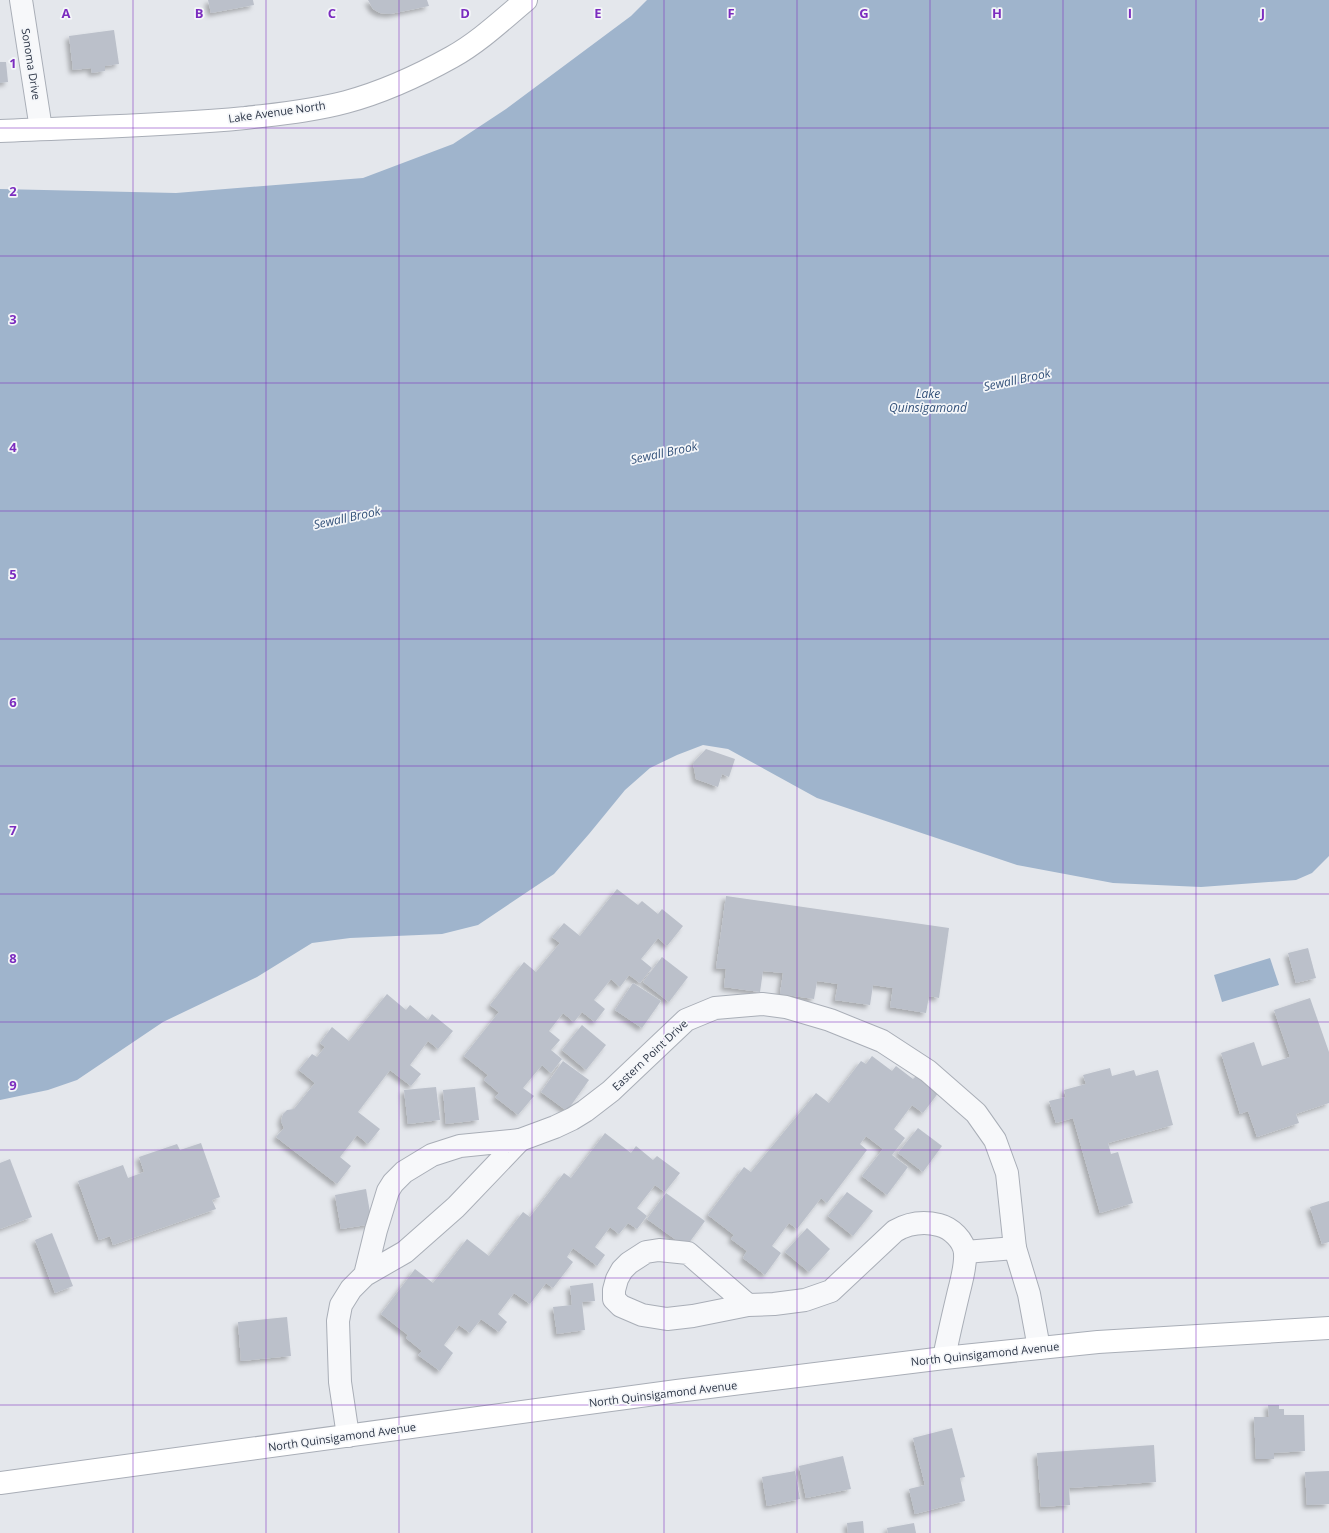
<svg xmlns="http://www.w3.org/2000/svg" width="1329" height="1533" font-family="'Open Sans',sans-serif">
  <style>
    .water { fill: #9fb4cc }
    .building { fill: #bbc0ca; filter: url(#shadow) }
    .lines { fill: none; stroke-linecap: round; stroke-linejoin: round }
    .minor-casing { stroke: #a9aeb7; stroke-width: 24 }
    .secondary-casing { stroke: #a9aeb7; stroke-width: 24 }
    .minor { stroke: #f7f8fa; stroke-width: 22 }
    .secondary { stroke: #fff; stroke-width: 22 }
    .grid { fill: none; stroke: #7b2cbf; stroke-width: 1; stroke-opacity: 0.55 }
    .labels { text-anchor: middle; stroke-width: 3.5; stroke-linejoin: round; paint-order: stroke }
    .street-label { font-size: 11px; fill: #2b3445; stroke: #f4f6f9 }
    .water-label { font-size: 12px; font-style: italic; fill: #34527a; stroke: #f4f6f9 }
    .grid-label { font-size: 13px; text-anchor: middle; font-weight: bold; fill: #7b2cbf; stroke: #f4f6f9; stroke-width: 3.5; stroke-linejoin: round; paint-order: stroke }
  </style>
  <defs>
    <filter id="shadow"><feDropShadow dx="-3.5" dy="3.5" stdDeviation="2" flood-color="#0004"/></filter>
  </defs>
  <rect width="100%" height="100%" fill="#e4e7ec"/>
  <g class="water">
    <polygon points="647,0 1329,0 1329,856 1312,873 1296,880 1201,887 1113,883 1017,865 817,798 728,749 703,745 677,755 650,768 625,790 589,834 554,874 478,925 442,934 350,938 312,943 257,977 163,1022 77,1080 48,1090 0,1100 0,189 176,193 363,178 453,144 506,109 631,16"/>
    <polygon points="1270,958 1279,985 1222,1002 1214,975"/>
  </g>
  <g class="building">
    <polygon points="208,0 253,0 254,5 211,13"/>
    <polygon points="368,0 427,0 429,6 390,14 380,13 373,9"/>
    <polygon points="114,30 119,64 105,66 105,71 92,73 91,68 73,70 69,36"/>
    <polygon points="0,62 6,62 8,82 0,83"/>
    <polygon points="706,749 735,759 729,777 722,774 718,787 696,779 693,763"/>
    <polygon points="617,889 638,905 642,901 658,914 662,909 683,926 667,946 658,938 641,959 652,968 640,983 629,975 620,987 611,979 594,1000 605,1009 595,1022 582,1012 574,1022 563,1013 549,1031 560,1040 551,1050 562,1059 551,1073 542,1065 523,1088 534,1096 518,1115 495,1097 499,1093 484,1080 488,1075 464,1056 499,1012 490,1005 524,962 536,972 560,943 552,937 564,923 580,936"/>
    <polygon points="726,896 949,928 939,998 929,996 926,1013 890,1007 893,988 873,985 870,1005 835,1000 838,984 817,981 814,999 780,994 783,973 763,971 760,992 724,987 726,969 716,968"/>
    <polygon points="1308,948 1316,978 1296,983 1288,953"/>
    <polygon points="662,957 688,977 669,1002 643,982"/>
    <polygon points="633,983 661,1001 642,1028 615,1010"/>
    <polygon points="387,994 406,1010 410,1005 428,1020 432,1014 453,1031 438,1049 428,1041 410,1065 421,1074 411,1086 390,1070 358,1112 380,1129 368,1144 357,1135 340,1157 351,1166 337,1184 276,1137 284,1128 281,1121 283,1114 287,1110 294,1109 315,1083 299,1070 312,1054 317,1057 325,1047 320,1043 332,1027 349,1041"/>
    <polygon points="1310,998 1329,1052 1329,1103 1296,1114 1299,1123 1257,1137 1248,1111 1240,1114 1221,1053 1254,1042 1262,1066 1290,1057 1274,1010"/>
    <polygon points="582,1025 606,1045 586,1070 562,1050"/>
    <polygon points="872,1056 892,1071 896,1066 913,1079 917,1075 939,1092 923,1113 912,1105 894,1129 905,1138 892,1155 908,1167 887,1195 862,1176 883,1149 866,1136 860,1144 867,1150 827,1203 821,1198 797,1229 789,1223 772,1246 781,1253 765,1275 743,1258 747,1251 731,1239 734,1235 708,1215 744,1167 751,1172 816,1093 829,1103 861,1061 866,1064"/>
    <polygon points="563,1061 589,1080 567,1111 541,1092"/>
    <polygon points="1110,1068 1112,1076 1134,1070 1136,1076 1158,1070 1173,1125 1108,1143 1111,1154 1118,1152 1133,1203 1100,1213 1073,1118 1056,1123 1049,1101 1066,1097 1064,1090 1086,1084 1083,1075"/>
    <polygon points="436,1087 440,1120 408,1124 404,1090"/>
    <polygon points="475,1087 479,1120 446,1124 443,1090"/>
    <polygon points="918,1128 942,1146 923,1172 898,1153"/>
    <polygon points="605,1133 631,1153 636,1146 653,1160 657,1156 680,1173 665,1192 655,1185 637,1208 647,1216 637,1229 628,1223 619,1234 610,1227 595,1247 605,1255 597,1266 573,1248 567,1257 573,1262 553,1288 546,1283 530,1304 514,1293 498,1314 507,1322 499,1332 481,1319 470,1333 459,1325 444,1345 453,1353 440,1371 418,1355 422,1351 406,1338 408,1335 381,1314 415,1269 433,1283 467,1239 489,1256 523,1212 530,1217 564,1173 571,1178"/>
    <polygon points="201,1143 220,1197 212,1200 216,1209 113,1245 110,1236 99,1240 78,1181 123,1165 128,1178 144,1172 139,1157 177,1144 180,1150"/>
    <polygon points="10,1159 32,1217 0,1229 0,1163"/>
    <polygon points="366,1189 372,1224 341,1229 335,1195"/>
    <polygon points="847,1192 873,1211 853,1236 828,1216"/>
    <polygon points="666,1193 705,1221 686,1247 647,1219"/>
    <polygon points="1329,1201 1329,1242 1322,1244 1310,1207"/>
    <polygon points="807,1228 830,1249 809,1272 785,1252"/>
    <polygon points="52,1233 73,1286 55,1293 35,1240"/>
    <polygon points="593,1283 595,1301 582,1302 585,1330 557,1334 553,1307 572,1305 570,1286"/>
    <polygon points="287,1317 291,1356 241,1361 238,1322"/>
    <polygon points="1268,1405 1279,1405 1279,1409 1284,1409 1284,1415 1304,1415 1305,1451 1274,1453 1274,1459 1256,1459 1254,1417 1269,1417"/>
    <polygon points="952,1428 965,1477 960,1478 965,1501 915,1514 909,1489 925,1485 913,1438"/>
    <polygon points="1154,1445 1156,1482 1069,1488 1070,1505 1041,1507 1037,1453"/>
    <polygon points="843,1456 851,1489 806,1498 799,1466"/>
    <polygon points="795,1471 800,1499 767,1506 762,1477"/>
    <polygon points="1329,1471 1329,1504 1307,1505 1305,1472"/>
    <polygon points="863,1521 864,1533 848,1533 847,1523"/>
    <polygon points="914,1523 916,1533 888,1533 887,1528"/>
  </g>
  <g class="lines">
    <defs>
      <g id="minor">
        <polyline points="21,0 41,129"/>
        <polyline points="520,1140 555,1127 572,1119 585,1111 611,1091 686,1020 715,1008 762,1004 786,1007 830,1020 882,1041 928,1071 976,1113 995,1140 1007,1173 1015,1248 965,1252"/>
        <polyline points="1015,1248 1029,1294 1039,1348"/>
        <path d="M748,1305L688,1253L659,1250L646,1252L629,1263L622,1270L617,1279L614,1290V1299L621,1306L642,1315L667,1319L693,1316L748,1305L774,1304L805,1300L831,1291L895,1231C909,1223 923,1221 939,1225C951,1228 964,1240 965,1253C966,1267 961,1282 958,1295C953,1316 948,1337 944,1358"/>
        <polyline points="348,1436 340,1382 338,1321 341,1305 351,1289 365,1275 376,1230 388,1191 393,1183 404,1172 432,1155 460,1146 520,1140 456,1207 405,1252 365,1275"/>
      </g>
      <g id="secondary">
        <path d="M0,131C82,127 163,126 245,118C278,114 313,111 346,102C383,92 418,76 452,57C479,42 502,20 526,0"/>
        <polyline points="0,1483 677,1391 944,1358 1098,1342 1329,1328"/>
      </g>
    </defs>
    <use href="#minor" class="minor-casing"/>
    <use href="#secondary" class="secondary-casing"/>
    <use href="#minor" class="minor"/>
    <use href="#secondary" class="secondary"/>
  </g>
  <path class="grid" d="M133,0V1533M266,0V1533M399,0V1533M532,0V1533M664,0V1533M797,0V1533M930,0V1533M1063,0V1533M1196,0V1533M0,128H1329M0,256H1329M0,383H1329M0,511H1329M0,639H1329M0,766H1329M0,894H1329M0,1022H1329M0,1150H1329M0,1278H1329M0,1405H1329"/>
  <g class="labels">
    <g class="street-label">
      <text transform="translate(31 64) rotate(81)" y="4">Sonoma Drive</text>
      <text transform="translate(277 112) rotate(-8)" y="4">Lake Avenue North</text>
      <text transform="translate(650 1055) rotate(-43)" y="4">Eastern Point Drive</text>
      <text transform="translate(985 1354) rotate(-6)" y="4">North Quinsigamond Avenue</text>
      <text transform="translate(663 1394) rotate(-7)" y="4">North Quinsigamond Avenue</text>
      <text transform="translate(342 1437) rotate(-8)" y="4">North Quinsigamond Avenue</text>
    </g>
    <g class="water-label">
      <text transform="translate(1017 380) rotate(-12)" y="4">Sewall Brook</text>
      <text x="928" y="398">Lake<tspan x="928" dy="14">Quinsigamond</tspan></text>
      <text transform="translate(664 453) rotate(-12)" y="4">Sewall Brook</text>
      <text transform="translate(347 518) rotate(-12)" y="4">Sewall Brook</text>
    </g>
  </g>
  <g class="grid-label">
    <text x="66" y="18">A</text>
    <text x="199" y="18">B</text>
    <text x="332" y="18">C</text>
    <text x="465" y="18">D</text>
    <text x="598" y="18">E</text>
    <text x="731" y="18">F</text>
    <text x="864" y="18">G</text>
    <text x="997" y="18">H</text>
    <text x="1130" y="18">I</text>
    <text x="1263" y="18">J</text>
    <text x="13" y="68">1</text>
    <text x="13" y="196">2</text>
    <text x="13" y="324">3</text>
    <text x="13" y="452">4</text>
    <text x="13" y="579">5</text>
    <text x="13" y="707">6</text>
    <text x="13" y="835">7</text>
    <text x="13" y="963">8</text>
    <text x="13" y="1090">9</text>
  </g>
</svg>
